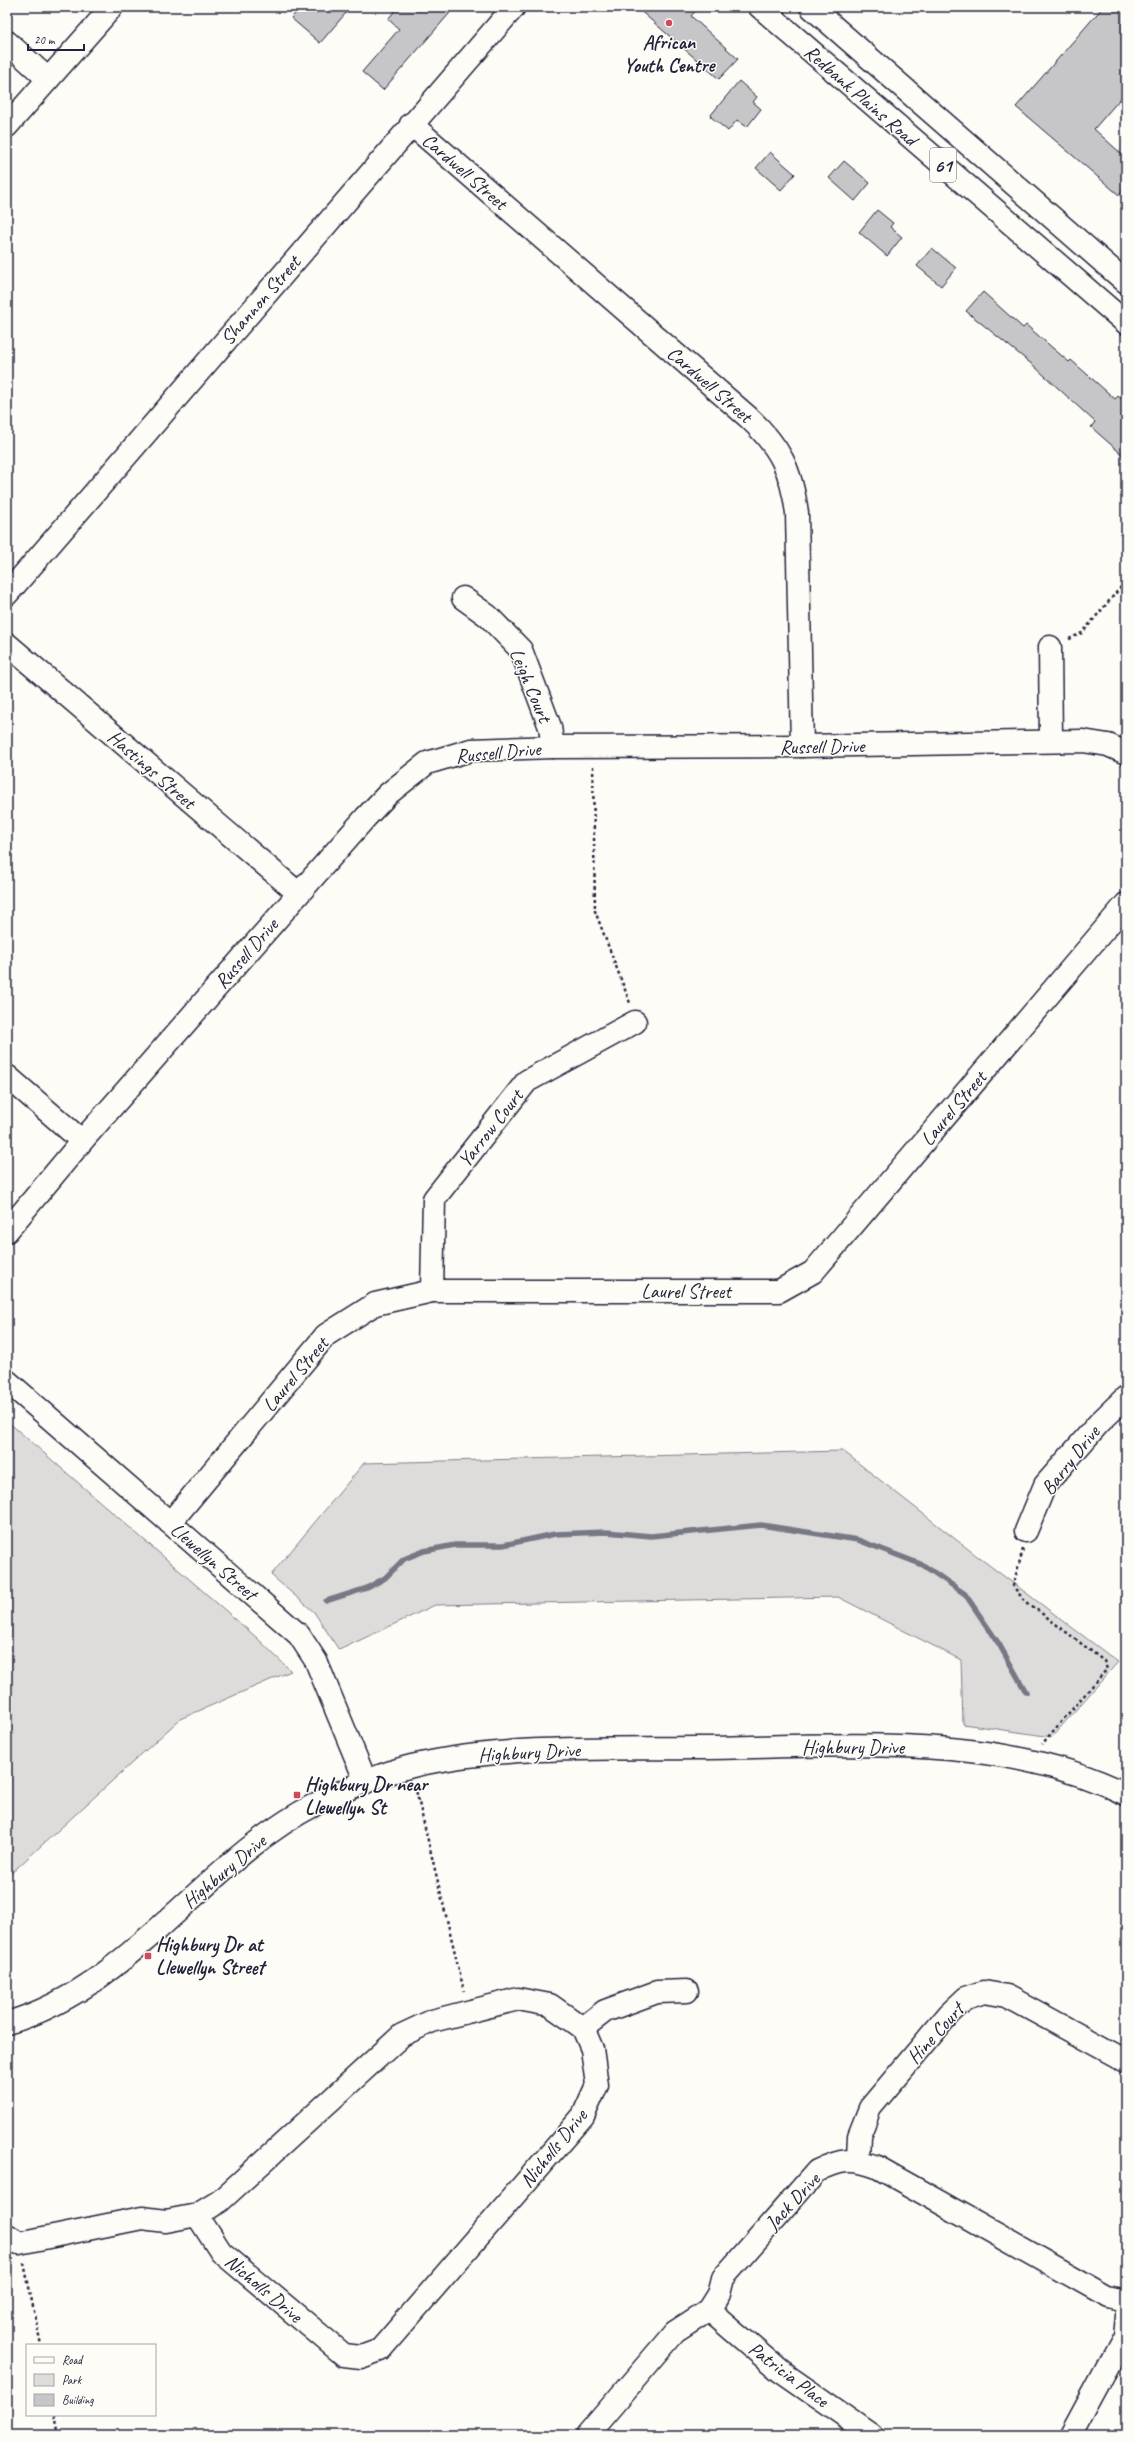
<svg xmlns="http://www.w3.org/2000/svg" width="1133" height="2442" font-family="Caveat,sans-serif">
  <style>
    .green { fill: #dddcdb; stroke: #807f8b }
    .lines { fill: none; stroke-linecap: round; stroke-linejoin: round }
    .stream { stroke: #787885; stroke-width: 5.5 }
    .building { fill: #c6c6c8; stroke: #22223b }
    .minor-casing { stroke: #22223b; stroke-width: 25 }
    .major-casing { stroke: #22223b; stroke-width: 25 }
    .path { stroke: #22223b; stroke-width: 2.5; stroke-dasharray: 3 3; stroke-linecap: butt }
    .minor { stroke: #fdfcf7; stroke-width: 22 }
    .major { stroke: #fdfcf7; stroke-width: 22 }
    .poi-dot { fill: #d1495b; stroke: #fdfcf7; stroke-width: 1.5 }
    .labels { text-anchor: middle; stroke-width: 3; stroke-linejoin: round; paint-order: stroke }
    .shield { fill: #fdfcf7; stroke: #646373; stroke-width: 1 }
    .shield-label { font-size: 19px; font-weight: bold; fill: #22223b }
    .poi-label { font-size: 20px; font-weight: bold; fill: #22223b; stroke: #fdfcf7; text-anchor: start }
    .street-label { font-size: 20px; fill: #22223b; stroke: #fdfcf7 }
  </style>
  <rect width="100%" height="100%" fill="#fdfcf7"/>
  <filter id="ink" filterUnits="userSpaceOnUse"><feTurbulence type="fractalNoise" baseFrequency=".025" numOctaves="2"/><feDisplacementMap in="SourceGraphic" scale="8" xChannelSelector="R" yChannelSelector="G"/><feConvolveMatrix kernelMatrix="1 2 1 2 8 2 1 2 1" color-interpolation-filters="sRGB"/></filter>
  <g filter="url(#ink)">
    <g class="green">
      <polygon points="7,1421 256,1637 291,1671 180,1719 7,1877"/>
      <polygon points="843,1451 977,1556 1118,1662 1052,1737 963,1724 961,1660 838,1597 435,1605 339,1650 314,1612 271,1575 364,1463"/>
    </g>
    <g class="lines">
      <polyline class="stream" points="326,1601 367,1588 385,1578 404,1559 424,1551 455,1545 503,1545 555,1534 606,1532 651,1536 761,1525 858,1540 923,1565 965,1594 999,1644 1026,1692"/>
    </g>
    <g class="building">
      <polygon points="301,7 351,7 320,43 291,18"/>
      <polygon points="398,7 455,7 383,90 362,72 399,29 388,19"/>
      <polygon points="636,7 699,7 691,16 738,59 719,79"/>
      <polygon points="1103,7 1126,7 1126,92 1094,129 1126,158 1126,187 1119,195 1016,107"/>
      <polygon points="739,81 757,97 753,102 761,109 747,127 737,120 728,131 710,116"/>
      <polygon points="770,152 795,174 781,190 756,168"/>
      <polygon points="844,161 870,183 855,201 829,178"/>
      <polygon points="877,210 893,223 890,227 902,237 887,256 859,232"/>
      <polygon points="932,248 956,268 941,286 917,266"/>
      <polygon points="983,292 1023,328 1026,325 1069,362 1071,360 1115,399 1118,396 1126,403 1126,458 1091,427 1095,422 1034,366 966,311"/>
    </g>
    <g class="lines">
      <defs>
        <g id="minor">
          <polyline points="7,42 48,79"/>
          <path d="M411,124L748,417C780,447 791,469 797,513L802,746"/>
          <polyline points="7,126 112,7"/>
          <polyline points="7,594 514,7"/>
          <polyline points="463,598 488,616 521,650 550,727 553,747"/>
          <polyline points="7,644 298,893"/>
          <polyline points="1050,647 1051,741"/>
          <polyline points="7,1076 82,1141"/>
          <polyline points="7,1231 82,1141 366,817 388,794 427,763 471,750 553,747 802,746 1083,741 1108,745 1126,753"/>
          <polyline points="432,1291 434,1199 527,1081 635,1022"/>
          <polyline points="7,1381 299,1635 316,1661 366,1782"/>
          <polyline points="170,1523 326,1335 375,1304 432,1291 779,1291 813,1272 1126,904"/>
          <polyline points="1026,1531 1045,1485 1099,1423 1126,1397"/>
          <path d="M7,2023C134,1986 201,1863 316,1804C346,1789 380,1774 412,1766C500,1745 605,1749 696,1748C836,1747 997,1730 1126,1794"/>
          <polyline points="583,2028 605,2011 657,1992 687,1991"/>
          <polyline points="858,2160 859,2136 870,2108 949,2014 966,1998 984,1992 1007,1996 1126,2061"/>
          <polyline points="7,2235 19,2243 142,2218 166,2221 197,2215 220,2201 402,2035 432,2021 518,1999 550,2005 583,2028 592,2049 597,2085 583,2116 380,2350 361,2357 344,2355 221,2252 197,2215"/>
          <polyline points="709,2310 780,2371 872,2435"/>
          <path d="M587,2435L675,2332L709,2310L719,2294L723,2278L817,2171C841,2159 852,2158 877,2167L1108,2297L1126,2301"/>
          <polyline points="1071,2435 1124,2337 1126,2316"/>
        </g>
        <g id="major">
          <polyline points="760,7 1126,323"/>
          <polyline points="811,7 1126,282"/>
        </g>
      </defs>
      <use href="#minor" class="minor-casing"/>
      <use href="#major" class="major-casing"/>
      <g class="path">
        <polyline points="1069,639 1082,633 1126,581"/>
        <polyline points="593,766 595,911 630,1003"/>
        <polyline points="1023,1549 1013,1586 1023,1599 1104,1661 1107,1669 1042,1744"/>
        <polyline points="415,1786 464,1991"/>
        <polyline points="24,2263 41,2345"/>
        <polyline points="55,2415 59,2435"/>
      </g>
      <use href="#minor" class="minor"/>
      <use href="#major" class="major"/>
    </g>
  </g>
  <g class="poi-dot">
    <circle cx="669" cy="23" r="4"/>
    <rect x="293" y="1791" width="8" height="8" rx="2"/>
    <rect x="144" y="1952" width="8" height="8" rx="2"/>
  </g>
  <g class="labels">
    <rect class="shield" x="930" y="148" width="26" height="34" rx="3"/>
    <g class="shield-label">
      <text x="943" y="172">61</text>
    </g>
    <g class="poi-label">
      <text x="669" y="49" text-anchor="middle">African<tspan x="669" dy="23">Youth Centre</tspan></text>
      <text x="305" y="1791">Highbury Dr near<tspan x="305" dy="23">Llewellyn St</tspan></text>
      <text x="156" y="1951">Highbury Dr at<tspan x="156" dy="23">Llewellyn Street</tspan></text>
    </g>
    <g class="street-label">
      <text transform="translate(861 95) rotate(41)" y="7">Redbank Plains Road</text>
      <text transform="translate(465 171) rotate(41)" y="7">Cardwell Street</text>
      <text transform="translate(260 300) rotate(-49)" y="7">Shannon Street</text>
      <text transform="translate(710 384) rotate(41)" y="7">Cardwell Street</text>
      <text transform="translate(531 685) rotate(67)" y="7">Leigh Court</text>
      <text transform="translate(822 746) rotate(-1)" y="7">Russell Drive</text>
      <text transform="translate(498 752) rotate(-5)" y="7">Russell Drive</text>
      <text transform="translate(152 769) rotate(41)" y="7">Hastings Street</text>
      <text transform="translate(246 953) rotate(-49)" y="7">Russell Drive</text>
      <text transform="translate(953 1108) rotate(-50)" y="7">Laurel Street</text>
      <text transform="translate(490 1128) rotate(-52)" y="7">Yarrow Court</text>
      <text x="686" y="1298">Laurel Street</text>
      <text transform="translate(295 1374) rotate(-50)" y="7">Laurel Street</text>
      <text transform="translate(1070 1460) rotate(-52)" y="7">Barry Drive</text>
      <text transform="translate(214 1561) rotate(41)" y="7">Llewellyn Street</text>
      <text x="853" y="1754">Highbury Drive</text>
      <text transform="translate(529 1752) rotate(-3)" y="7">Highbury Drive</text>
      <text transform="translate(224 1871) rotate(-40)" y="7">Highbury Drive</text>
      <text transform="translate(935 2033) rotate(-48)" y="7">Hine Court</text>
      <text transform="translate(553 2148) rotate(-51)" y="7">Nicholls Drive</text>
      <text transform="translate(792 2201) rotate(-47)" y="7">Jack Drive</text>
      <text transform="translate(264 2288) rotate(40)" y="7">Nicholls Drive</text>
      <text transform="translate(789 2374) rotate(37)" y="7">Patricia Place</text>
    </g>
  </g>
  <rect width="1133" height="2442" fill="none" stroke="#fdfcf7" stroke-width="24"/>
  <rect x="12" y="12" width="1109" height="2418" fill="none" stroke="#22223b" stroke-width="1.5" filter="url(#ink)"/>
  <rect x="26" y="2344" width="130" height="72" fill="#fdfcf7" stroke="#a5a5ac"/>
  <rect x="34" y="2357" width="20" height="6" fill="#fdfcf7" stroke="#a5a5ac"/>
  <text x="62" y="2364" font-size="12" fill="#22223b">Road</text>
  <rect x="34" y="2374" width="20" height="12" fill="#dddcdb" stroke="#a5a5ac"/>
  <text x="62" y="2384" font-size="12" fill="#22223b">Park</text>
  <rect x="34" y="2394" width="20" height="12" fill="#c6c6c8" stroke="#a5a5ac"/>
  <text x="62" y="2404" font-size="12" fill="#22223b">Building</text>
  <path d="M28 44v6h56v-6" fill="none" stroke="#22223b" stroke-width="2"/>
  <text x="34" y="44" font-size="12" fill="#22223b" stroke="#fdfcf7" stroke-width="3" paint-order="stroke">20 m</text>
</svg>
